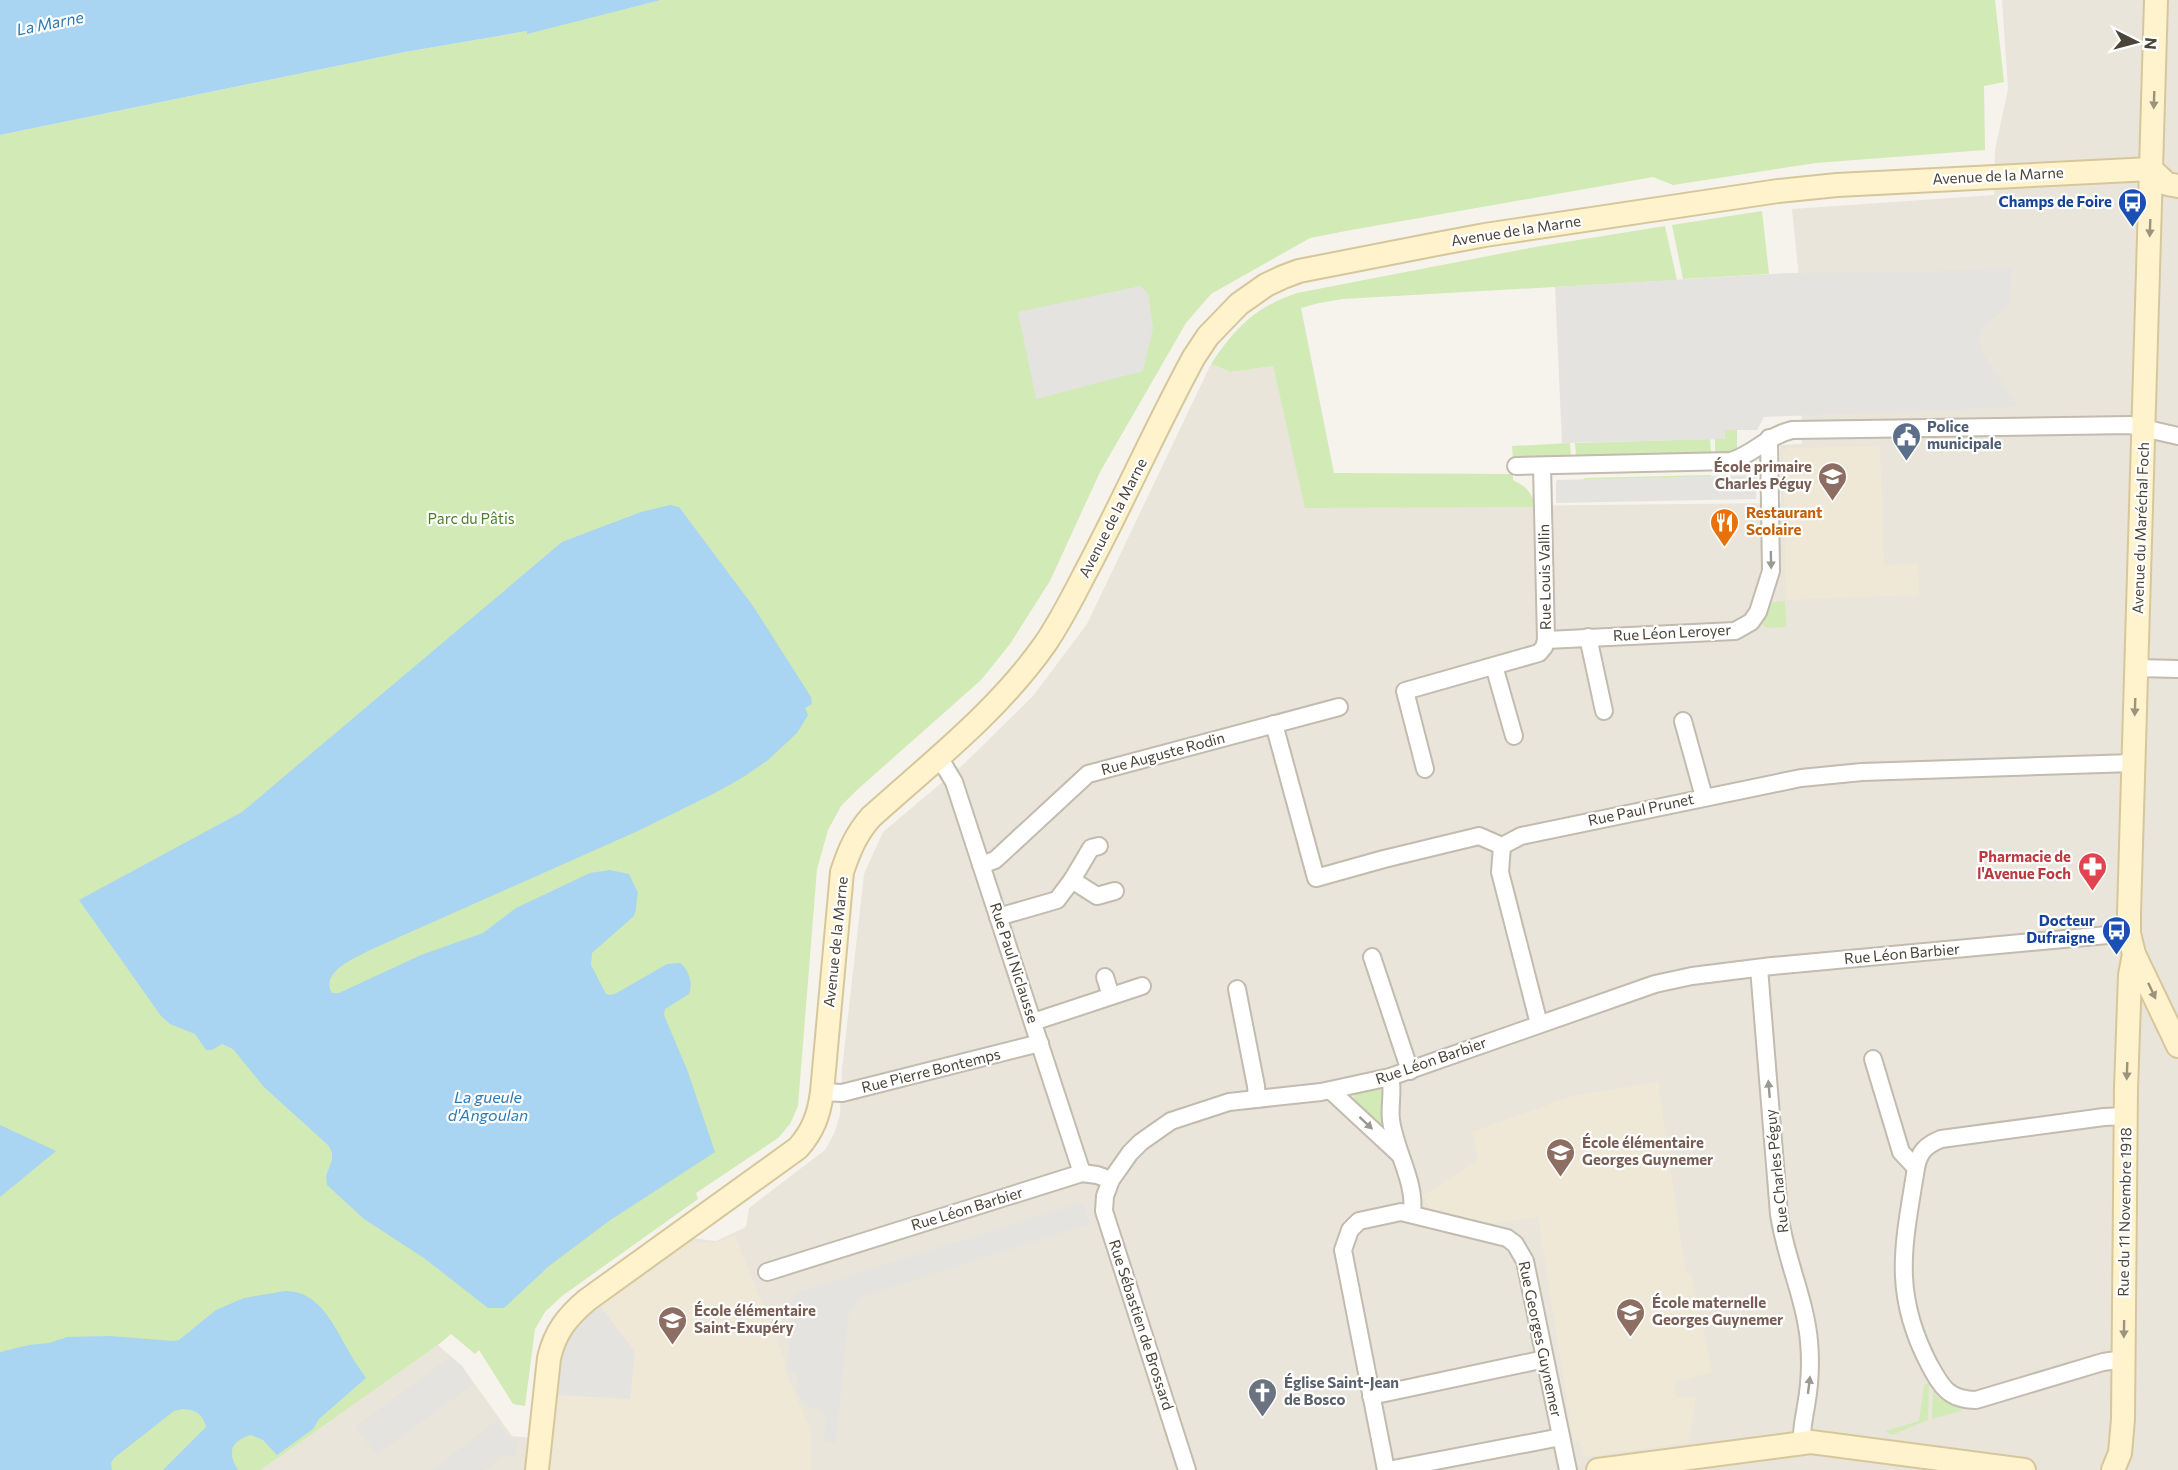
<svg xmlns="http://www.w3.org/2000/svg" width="2178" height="1470" font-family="Commissioner,sans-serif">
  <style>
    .residential { fill: #eae5da }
    .education { fill: #efe8d6 }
    .green { fill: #d2eab5 }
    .parking { fill: #e5e3e0 }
    .water { fill: #a9d4f2 }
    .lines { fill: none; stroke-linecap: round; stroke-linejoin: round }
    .street-casing { stroke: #c2bbae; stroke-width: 20 }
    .secondary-casing { stroke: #d6c79b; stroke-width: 26 }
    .street { stroke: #fff; stroke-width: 16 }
    .secondary { stroke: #fff3cd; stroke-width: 22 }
    .oneway { fill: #9c937c }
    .oneway2 { fill: #9c9892 }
    .labels { text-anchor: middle; stroke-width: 4.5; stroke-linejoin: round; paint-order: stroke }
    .street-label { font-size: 15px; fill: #4b4439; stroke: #fff }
    .transit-label { font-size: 15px; font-weight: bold; fill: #164399; stroke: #fff; text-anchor: end }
    .service-label { font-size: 15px; font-weight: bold; fill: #4e5e75; stroke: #fff; text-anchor: start }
    .education-label { font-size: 15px; font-weight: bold; fill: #785e54; stroke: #fff; text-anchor: start }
    .food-label { font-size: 15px; font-weight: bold; fill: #c56008; stroke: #fff; text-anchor: start }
    .park-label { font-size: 15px; fill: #4a7f2a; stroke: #fff }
    .health-label { font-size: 15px; font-weight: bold; fill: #be3a42; stroke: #fff; text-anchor: end }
    .worship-label { font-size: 15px; font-weight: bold; fill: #5b616d; stroke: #fff; text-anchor: start }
    .water-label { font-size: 16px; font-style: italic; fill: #2e7ab2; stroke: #fff }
  </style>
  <rect width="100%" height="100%" fill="#f6f3ec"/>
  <polygon class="residential" points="2002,0 2178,0 2178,1470 261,1470 438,1345 462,1366 512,1436 553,1440 571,1342 589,1311 691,1238 716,1241 746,1227 749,1208 825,1150 834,1134 840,1115 842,1069 864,874 883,832 965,763 1033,696 1087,624 1211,364 1231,372 1273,366 1306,508 1781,503 1780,445 1802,444 1798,268 1792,209 1994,195 1995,150 2008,89"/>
  <g class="education">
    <polygon points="1880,446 1884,565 1918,564 1919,595 1786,600 1783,452 1787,448"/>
    <polygon points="1658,1082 1685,1270 1692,1277 1712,1372 1675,1382 1676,1398 1695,1397 1695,1406 1687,1443 1585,1457 1582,1447 1573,1438 1538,1217 1494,1223 1433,1211 1422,1196 1478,1160 1472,1132 1572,1096"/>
    <polygon points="735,1236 786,1364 785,1371 810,1428 811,1470 548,1470 560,1360 573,1331 580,1322 608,1298 688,1241 715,1243"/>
  </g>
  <g class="green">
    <polygon points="661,0 1995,0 2004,82 1984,86 1985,150 1816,163 1673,185 1653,177 1351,230 1310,238 1211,294 1186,323 1100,472 1050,581 1010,644 981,680 857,790 841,806 828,830 817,869 798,1106 790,1124 778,1138 696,1193 698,1199 562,1296 545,1312 535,1329 525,1406 513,1404 479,1350 475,1354 451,1334 438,1345 261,1470 0,1470 0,135 405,52 527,31 528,33"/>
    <polygon points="1762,211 1769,274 1683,279 1672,225"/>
    <path d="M1665,226L1677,280L1343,299L1319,303L1301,308L1334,473L1513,474V480C1525,486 1533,492 1535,507L1305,508L1273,366L1231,372L1211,364C1236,327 1254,308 1297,293L1535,247Z"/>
    <polygon points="1725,430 1737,430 1737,453 1715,453 1715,439 1725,439"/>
    <polygon points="1710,439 1711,453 1576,456 1575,443"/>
    <polygon points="1570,443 1571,457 1513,459 1512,446"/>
    <polygon points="1711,475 1711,477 1584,480 1584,478"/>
    <polygon points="1785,601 1786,627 1767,628 1762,624 1772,602"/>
    <polygon points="1380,1087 1384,1097 1382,1119 1389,1137 1352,1103 1356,1093"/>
    <polygon points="1929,1383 1928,1420 1892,1435 1885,1431 1919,1421 1924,1385"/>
    <polygon points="1933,1391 1941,1400 1961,1409 1961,1411 1932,1419"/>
  </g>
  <g class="parking">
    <polygon points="2011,268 2010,303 1980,331 1979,343 1983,353 2018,407 1764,417 1757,430 1725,430 1725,439 1562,443 1555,287 1788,273 1914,272"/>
    <polygon points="1140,286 1148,293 1153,328 1143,371 1036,399 1018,312"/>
    <polygon points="1754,475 1757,478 1756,499 1556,503 1556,483 1557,480"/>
    <polygon points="1083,1202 1090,1224 861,1297 849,1313 836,1443 824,1442 826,1414 816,1408 806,1407 803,1403 797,1392 797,1372 787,1372 794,1293"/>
    <polygon points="599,1305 635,1352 630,1399 556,1395 560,1360 573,1331 580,1322"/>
    <polygon points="450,1357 462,1366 473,1384 377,1455 355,1427"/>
    <polygon points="497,1420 510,1438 518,1439 516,1457 503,1456 485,1470 432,1470"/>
  </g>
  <g class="water">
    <polygon points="0,0 661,0 527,34 527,31 405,52 0,135"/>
    <path d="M670,505L679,507L753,606L811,697L812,704L805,708L808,715L797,733L768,760L745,776L717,792L640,830L370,950C356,958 319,972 332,993H339L421,955L483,933L516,908L590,873L610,870L629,874L638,893C636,901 637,909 634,916L592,953L591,965L606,994L610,995L615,994L667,964L680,963C689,970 693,983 689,994L665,1009L664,1015L688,1072L715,1152L609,1221L549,1266L504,1308H488L424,1258L364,1219L327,1185L326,1176L332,1160V1153L329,1146L264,1087L233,1049L222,1044L212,1050H206L195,1034L170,1024L161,1016L79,900L242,812L562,542L641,512Z"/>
    <polygon points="0,1125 56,1151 0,1197"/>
    <path d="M285,1291C318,1290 334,1325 348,1350C353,1360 360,1369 366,1378L319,1419L313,1429L277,1455L263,1440L251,1435C230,1441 227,1453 238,1470H163L206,1427C203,1411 189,1406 174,1411L114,1458L111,1463L112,1470H0V1352L29,1345L49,1343L67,1337L110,1336L174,1341L179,1340L216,1310L244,1298Z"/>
  </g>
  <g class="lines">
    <defs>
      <g id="street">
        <path d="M1516,466L1731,461C1754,454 1767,436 1792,430L2130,425L2178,436"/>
        <polyline points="1588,637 1604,711"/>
        <polyline points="1546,640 1735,631 1751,622 1758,612 1771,571 1769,438"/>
        <polyline points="1494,666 1514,736"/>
        <polyline points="2136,668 2178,669"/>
        <polyline points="1683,721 1704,797"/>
        <polyline points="1274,724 1316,878 1384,859 1479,836 1502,846 1521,836 1801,778 1862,772 2133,763"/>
        <polyline points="939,757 954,782 1082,1173"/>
        <polyline points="1425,769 1405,691 1539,653 1544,647 1546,640 1542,466"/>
        <polyline points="1502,846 1500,872 1539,1024"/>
        <polyline points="981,865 995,860 1088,774 1339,707"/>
        <polyline points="1072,880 1091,848 1099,846"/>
        <polyline points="998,917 1057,900 1072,880 1097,896 1115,891"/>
        <polyline points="1372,957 1410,1071"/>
        <path d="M1759,968L1779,1214C1785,1257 1805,1298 1809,1341C1811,1363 1810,1384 1806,1406C1804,1419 1801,1430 1802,1443"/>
        <polyline points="1105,977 1111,996"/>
        <polyline points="1237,989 1256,1086 1257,1099"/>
        <polyline points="1033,1022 1142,986"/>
        <polyline points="1873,1059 1901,1152 1916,1168"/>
        <path d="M1390,1077C1394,1091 1389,1106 1391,1120C1395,1151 1416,1182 1412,1213"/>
        <polyline points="1331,1091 1400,1155"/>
        <polyline points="822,1092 842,1093 1040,1043"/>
        <polyline points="767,1272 1082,1173 1097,1175 1111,1180"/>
        <path d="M2124,1359L2103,1362L1976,1400C1948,1400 1941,1386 1929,1364C1891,1291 1904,1244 1916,1168C1919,1152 1926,1145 1941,1139L2104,1117L2126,1116"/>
        <polyline points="1371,1396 1545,1359"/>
        <polyline points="1187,1470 1104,1211 1105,1196 1111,1180 1130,1153 1141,1142 1171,1121 1229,1102 1321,1092 1390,1077 1655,984 1692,976 1772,966 2129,933"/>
        <polyline points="1386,1470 1343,1250 1350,1230 1359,1221 1401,1212 1507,1238 1515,1244 1525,1261 1568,1470"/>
        <polyline points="1388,1470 1561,1437"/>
      </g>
      <g id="secondary">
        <polyline points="2156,0 2129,913 2129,933 2134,954 2178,1046"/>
        <polyline points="2151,169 2167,184 2178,186"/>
        <path d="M537,1470L549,1358C555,1332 567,1317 587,1300L798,1148C813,1131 819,1115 822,1092L842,872C849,851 856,834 871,817C931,763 998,711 1045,644C1063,618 1077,588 1092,560C1127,493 1158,423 1194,357L1208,336L1239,304L1266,285L1283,277L1299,271L1437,244L1485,235L1778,191L1837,185L2151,169"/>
        <polyline points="1598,1470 1811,1442 2024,1470"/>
        <polyline points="2113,1470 2120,1453 2123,1419 2126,1088 2130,975 2134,954"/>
      </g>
    </defs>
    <use href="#street" class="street-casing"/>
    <use href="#secondary" class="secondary-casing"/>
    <use href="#street" class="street"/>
    <use href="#secondary" class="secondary"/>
  </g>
  <defs><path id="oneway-solid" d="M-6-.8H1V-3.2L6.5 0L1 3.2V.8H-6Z" transform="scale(1.5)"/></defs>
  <g class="oneway">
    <use href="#oneway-solid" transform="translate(2154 100) rotate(92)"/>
    <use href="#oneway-solid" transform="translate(2150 228) rotate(92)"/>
    <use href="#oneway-solid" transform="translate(2135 707) rotate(92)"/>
    <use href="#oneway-solid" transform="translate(2152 991) rotate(65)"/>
    <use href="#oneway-solid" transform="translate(2127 1071) rotate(92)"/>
    <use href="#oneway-solid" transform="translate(2124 1329) rotate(91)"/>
  </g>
  <g class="oneway2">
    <use href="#oneway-solid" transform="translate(1771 560) rotate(89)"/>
    <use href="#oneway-solid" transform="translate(1769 1089) rotate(-95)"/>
    <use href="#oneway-solid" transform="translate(1366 1123) rotate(43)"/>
    <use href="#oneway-solid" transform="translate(1809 1385) rotate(-83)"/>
  </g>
  <defs>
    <symbol id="bus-pin" viewBox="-11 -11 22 30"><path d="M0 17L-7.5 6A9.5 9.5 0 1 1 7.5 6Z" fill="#1a4fb4" stroke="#fff"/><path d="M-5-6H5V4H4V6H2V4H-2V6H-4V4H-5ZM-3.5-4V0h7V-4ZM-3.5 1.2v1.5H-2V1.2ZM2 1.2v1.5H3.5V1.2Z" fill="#fff"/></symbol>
    <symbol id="civic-pin" viewBox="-11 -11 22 30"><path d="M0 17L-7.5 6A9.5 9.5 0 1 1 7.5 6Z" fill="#5c6f8a" stroke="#fff"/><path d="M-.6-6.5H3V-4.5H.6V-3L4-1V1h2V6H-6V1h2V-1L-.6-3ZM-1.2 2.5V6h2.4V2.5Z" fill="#fff"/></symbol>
    <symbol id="school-pin" viewBox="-11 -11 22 30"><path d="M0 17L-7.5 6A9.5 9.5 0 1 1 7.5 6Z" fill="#8d6e63" stroke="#fff"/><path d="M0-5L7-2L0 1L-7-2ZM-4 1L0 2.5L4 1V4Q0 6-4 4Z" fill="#fff"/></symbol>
    <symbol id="restaurant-pin" viewBox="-11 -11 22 30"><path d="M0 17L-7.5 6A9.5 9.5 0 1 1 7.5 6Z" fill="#e8710a" stroke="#fff"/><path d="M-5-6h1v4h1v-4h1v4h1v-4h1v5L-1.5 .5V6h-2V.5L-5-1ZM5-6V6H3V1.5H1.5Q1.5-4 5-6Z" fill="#fff"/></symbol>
    <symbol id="pharmacy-pin" viewBox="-11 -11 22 30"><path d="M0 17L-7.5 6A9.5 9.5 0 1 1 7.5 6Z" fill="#e0444e" stroke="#fff"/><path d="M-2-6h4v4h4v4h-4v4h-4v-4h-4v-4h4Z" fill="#fff"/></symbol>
    <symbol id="church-pin" viewBox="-11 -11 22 30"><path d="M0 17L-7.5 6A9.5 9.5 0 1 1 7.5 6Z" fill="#6b7280" stroke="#fff"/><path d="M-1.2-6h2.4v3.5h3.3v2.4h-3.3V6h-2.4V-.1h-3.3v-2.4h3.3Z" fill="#fff"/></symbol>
  </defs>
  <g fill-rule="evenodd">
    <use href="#bus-pin" x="2116" y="186" width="33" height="45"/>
    <use href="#civic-pin" x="1890" y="420" width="33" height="45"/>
    <use href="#school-pin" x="1816" y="460" width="33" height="45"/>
    <use href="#restaurant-pin" x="1708" y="506" width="33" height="45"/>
    <use href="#pharmacy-pin" x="2076" y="850" width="33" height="45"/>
    <use href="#bus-pin" x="2100" y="914" width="33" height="45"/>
    <use href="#school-pin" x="1544" y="1136" width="33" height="45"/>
    <use href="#school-pin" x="1614" y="1296" width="33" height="45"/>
    <use href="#school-pin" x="656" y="1304" width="33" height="45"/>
    <use href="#church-pin" x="1246" y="1376" width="33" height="45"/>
  </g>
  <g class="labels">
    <g class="street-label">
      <text transform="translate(1998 176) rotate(-3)" y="5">Avenue de la Marne</text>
      <text transform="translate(1516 231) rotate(-9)" y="5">Avenue de la Marne</text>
      <text transform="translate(1113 518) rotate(-63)" y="5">Avenue de la Marne</text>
      <text transform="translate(2141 528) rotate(-88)" y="5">Avenue du Maréchal Foch</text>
      <text transform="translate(1545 577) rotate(-91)" y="5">Rue Louis Vallin</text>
      <text transform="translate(1672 633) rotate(-3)" y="5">Rue Léon Leroyer</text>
      <text transform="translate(1163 754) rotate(-15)" y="5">Rue Auguste Rodin</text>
      <text transform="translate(1641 810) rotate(-12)" y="5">Rue Paul Prunet</text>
      <text transform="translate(836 942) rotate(-84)" y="5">Avenue de la Marne</text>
      <text transform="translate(1902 954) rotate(-5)" y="5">Rue Léon Barbier</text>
      <text transform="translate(1014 963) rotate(72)" y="5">Rue Paul Niclausse</text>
      <text transform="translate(1431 1061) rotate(-19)" y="5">Rue Léon Barbier</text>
      <text transform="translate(931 1071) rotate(-14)" y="5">Rue Pierre Bontemps</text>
      <text transform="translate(1777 1171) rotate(-96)" y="5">Rue Charles Péguy</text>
      <text transform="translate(967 1209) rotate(-17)" y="5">Rue Léon Barbier</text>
      <text transform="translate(2125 1212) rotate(-89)" y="5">Rue du 11 Novembre 1918</text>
      <text transform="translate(1141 1325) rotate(72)" y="5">Rue Sébastien de Brossard</text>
      <text transform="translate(1540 1339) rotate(78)" y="5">Rue Georges Guynemer</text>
    </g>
    <g class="transit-label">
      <text x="2112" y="207">Champs de Foire</text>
      <text x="2095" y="926">Docteur<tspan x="2095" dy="17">Dufraigne</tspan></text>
    </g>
    <g class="service-label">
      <text x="1927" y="432">Police<tspan x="1927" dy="17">municipale</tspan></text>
    </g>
    <g class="education-label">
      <text x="1812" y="472" text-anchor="end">École primaire<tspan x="1812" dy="17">Charles Péguy</tspan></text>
      <text x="1582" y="1148">École élémentaire<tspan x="1582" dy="17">Georges Guynemer</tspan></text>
      <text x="1652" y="1308">École maternelle<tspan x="1652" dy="17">Georges Guynemer</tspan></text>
      <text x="694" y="1316">École élémentaire<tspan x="694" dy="17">Saint-Exupéry</tspan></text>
    </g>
    <g class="food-label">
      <text x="1746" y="518">Restaurant<tspan x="1746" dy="17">Scolaire</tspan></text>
    </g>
    <g class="park-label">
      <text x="471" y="524">Parc du Pâtis</text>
    </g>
    <g class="health-label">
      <text x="2071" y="862">Pharmacie de<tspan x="2071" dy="17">l'Avenue Foch</tspan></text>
    </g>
    <g class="worship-label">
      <text x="1284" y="1388">Église Saint-Jean<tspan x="1284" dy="17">de Bosco</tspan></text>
    </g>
    <g class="water-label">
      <text transform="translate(50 23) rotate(-11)" y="6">La Marne</text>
      <text x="488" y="1103">La gueule<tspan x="488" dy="18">d'Angoulan</tspan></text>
    </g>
  </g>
  <g transform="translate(2136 42) rotate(96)" stroke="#ffffff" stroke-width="4.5" paint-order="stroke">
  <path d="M0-4.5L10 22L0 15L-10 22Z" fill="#4b4439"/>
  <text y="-9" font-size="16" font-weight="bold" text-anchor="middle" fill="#4b4439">N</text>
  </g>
</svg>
